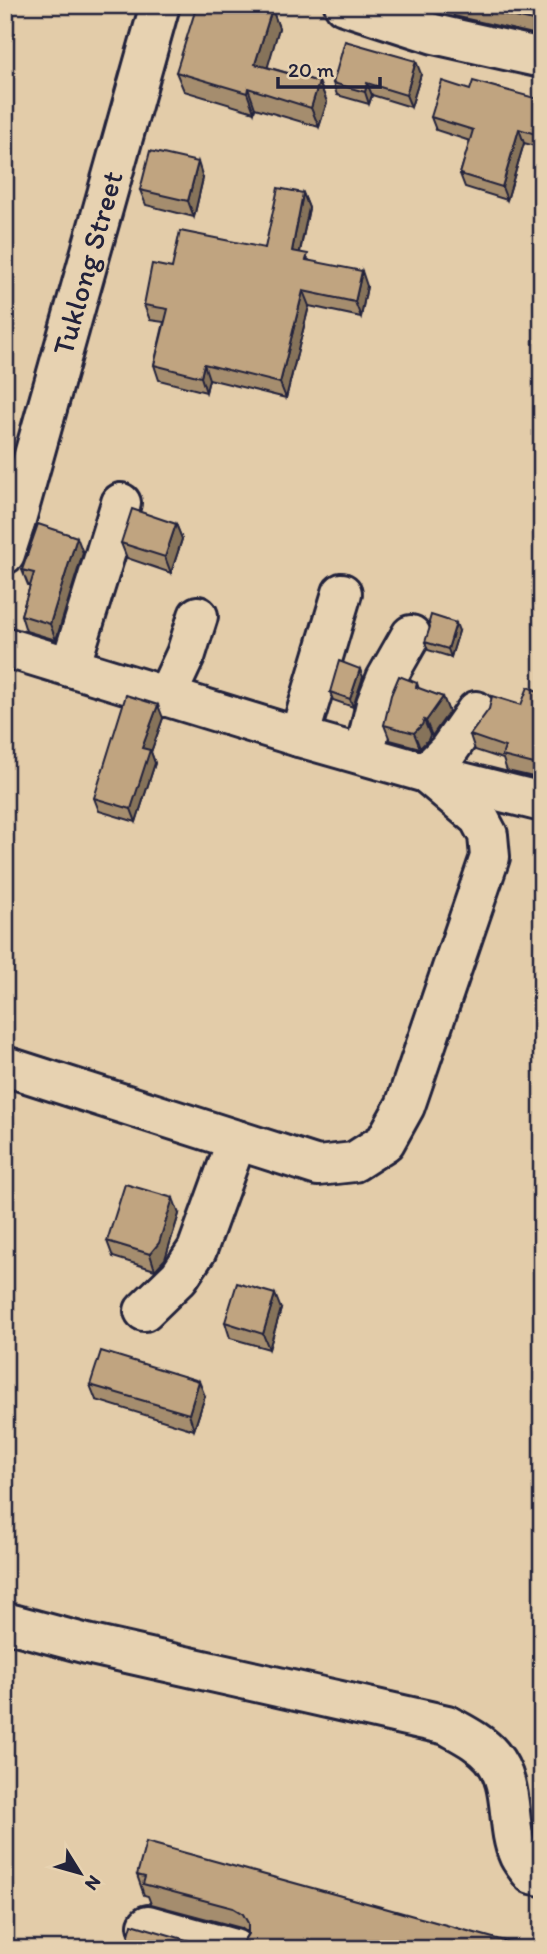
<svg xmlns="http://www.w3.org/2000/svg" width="547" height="1954" font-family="Itim,sans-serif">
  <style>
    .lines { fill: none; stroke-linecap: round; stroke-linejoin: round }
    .minor-casing { stroke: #22223b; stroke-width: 44 }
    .minor { stroke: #e7d2b1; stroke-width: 38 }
    .wall { fill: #a58d6e; stroke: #22223b; stroke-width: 2 }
    .shaded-wall { fill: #86735a; stroke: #22223b; stroke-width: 2 }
    .building { fill: #c0a480; stroke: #22223b; stroke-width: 2 }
    .labels { text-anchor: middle; stroke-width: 6; stroke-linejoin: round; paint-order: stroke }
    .street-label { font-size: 30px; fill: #22223b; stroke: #e7d2b1 }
  </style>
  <rect width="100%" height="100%" fill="#e3cca9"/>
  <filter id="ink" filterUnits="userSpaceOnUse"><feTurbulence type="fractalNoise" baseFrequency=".0143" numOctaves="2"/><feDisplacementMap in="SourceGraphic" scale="14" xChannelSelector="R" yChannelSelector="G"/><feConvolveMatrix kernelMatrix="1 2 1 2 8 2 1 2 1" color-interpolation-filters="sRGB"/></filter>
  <g filter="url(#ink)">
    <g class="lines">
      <defs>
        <g id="minor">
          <polyline points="344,5 434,34 542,58"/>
          <polyline points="5,520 15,523 5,554"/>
          <path id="s1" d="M15,523L160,5"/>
          <polyline points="5,647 299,737 426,773 542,802"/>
          <polyline points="70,667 121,503"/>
          <polyline points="166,697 186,654 198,616"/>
          <polyline points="299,737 342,593"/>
          <polyline points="364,755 376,704 386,679 411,635"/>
          <polyline points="5,1066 318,1166 354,1162 385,1142 405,1106 490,857 488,835 479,818 426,773 448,751 476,711"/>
          <polyline points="144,1311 179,1277 197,1250 237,1140"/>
          <path d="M5,1622L87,1644L447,1725C463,1734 480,1742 492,1756C516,1785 505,1824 519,1856C522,1862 527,1868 532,1874L542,1876"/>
          <polyline points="148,1925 234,1949"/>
        </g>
      </defs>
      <use href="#minor" class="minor-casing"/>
      <use href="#minor" class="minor"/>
    </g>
    <g class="wall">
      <polygon points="450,5 542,5 542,36 454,16"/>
      <polygon points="272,9 279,28 267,67 319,82 327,102 319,127 255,108 254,112 184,91 176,72"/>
      <polygon points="421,74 411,107 372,95 369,104 337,95 333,83"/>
      <polygon points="470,90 542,100 542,148 524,143 507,200 465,187 460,174 470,141 436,130 431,117"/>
      <polygon points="203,178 194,217 146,205 140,190"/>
      <polygon points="303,193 309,208 300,252 310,261 367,286 361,317 309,306 286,398 209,379 206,392 159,380 154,365 164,322 150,320 144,305 172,268 265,248"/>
      <polygon points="176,524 182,539 171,573 127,558 121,543"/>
      <polygon points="83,553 56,640 26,631 21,615 30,586 28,585 22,570"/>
      <polygon points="459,631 451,657 428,650 425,642"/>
      <polygon points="363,677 353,707 333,700 330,692"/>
      <polygon points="417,683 419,689 443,697 449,712 432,736 430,735 428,740 420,748 390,740 384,725"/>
      <polygon points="542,693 542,779 507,771 503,759 475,750 470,735"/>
      <polygon points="163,718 151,752 155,763 136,822 99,811 94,798"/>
      <polygon points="179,1214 165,1259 155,1270 113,1257 107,1241"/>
      <polygon points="281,1309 269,1349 230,1338 225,1322"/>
      <polygon points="90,1385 205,1396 194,1430 96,1400"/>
      <polygon points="137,1875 533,1949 241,1945 248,1933 241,1928 151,1904 148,1896 144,1895"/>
    </g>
    <g class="shaded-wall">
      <polygon points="272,9 279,28 263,83 255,64"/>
      <polygon points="416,61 421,74 411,107 406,95"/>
      <polygon points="319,82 327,102 319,127 311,108"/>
      <polygon points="367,83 372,95 369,104 365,92"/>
      <polygon points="248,88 255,108 254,112 247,93"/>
      <polygon points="519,129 524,143 507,200 502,187"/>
      <polygon points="198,162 203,178 194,217 188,201"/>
      <polygon points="303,193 309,208 297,265 292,251"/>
      <polygon points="362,271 367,286 361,317 355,302"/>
      <polygon points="303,291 309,306 286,398 280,383"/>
      <polygon points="204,364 209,379 206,392 201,377"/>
      <polygon points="176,524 182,539 171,573 165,557"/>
      <polygon points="77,537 83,553 56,640 50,624"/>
      <polygon points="456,623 459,631 451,657 448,649"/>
      <polygon points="360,669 363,677 353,707 350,699"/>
      <polygon points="443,697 449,712 432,736 426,721"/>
      <polygon points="158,705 163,718 151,752 155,763 136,822 131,809 142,748"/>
      <polygon points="424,720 430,735 428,740 420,748 414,733"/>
      <polygon points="173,1198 179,1214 165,1259 155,1270 150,1254"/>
      <polygon points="275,1294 281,1309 269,1349 263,1334"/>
      <polygon points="199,1381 205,1396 194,1430 189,1414"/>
    </g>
    <g class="building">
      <polygon points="197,5 260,5 272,9 255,64 319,82 311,108 248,88 247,93 176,72"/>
      <polygon points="463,5 542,5 542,23"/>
      <polygon points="345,41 416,61 406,95 367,83 365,92 333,83"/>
      <polygon points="442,81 470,90 473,81 542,100 542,136 519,129 502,187 460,174 473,130 431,117"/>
      <polygon points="150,151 198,162 188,201 140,190"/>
      <polygon points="278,188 303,193 292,251 308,254 306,260 362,271 355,302 303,291 280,383 204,364 201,377 154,365 168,309 144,305 152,264 172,268 180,231 265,248"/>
      <polygon points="132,509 176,524 165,557 121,543"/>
      <polygon points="38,524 77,537 50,624 21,615 34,573 22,570"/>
      <polygon points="431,615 456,623 448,649 425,642 430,627 429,622"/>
      <polygon points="339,661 360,669 350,699 330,692"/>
      <polygon points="399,676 417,683 416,687 443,697 426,721 424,720 422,725 414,733 384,725 391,695"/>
      <polygon points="528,687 542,693 542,766 502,756 505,747 470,735 489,709 492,696 521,705"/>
      <polygon points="126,695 158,705 142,748 150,750 131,809 94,798"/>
      <polygon points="125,1184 173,1198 159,1243 150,1254 107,1241"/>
      <polygon points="237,1283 275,1294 263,1334 225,1322"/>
      <polygon points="101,1351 199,1381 189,1414 90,1385"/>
      <polygon points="146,1842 533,1949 234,1949 241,1945 248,1934 248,1923 243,1914 233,1908 143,1884 145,1877 137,1875"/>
      <polygon points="132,1924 217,1949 125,1949"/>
    </g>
  </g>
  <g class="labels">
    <g class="street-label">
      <text dy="10" stroke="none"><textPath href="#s1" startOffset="270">Tuklong Street</textPath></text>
    </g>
  </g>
  <rect width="547" height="1954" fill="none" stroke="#e7d2b1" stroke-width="28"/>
  <rect x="14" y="14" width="519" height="1926" fill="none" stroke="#22223b" stroke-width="2.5" filter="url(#ink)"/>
  <g transform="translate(80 1873) rotate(127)" stroke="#e7d2b1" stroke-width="5" paint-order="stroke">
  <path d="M0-5L12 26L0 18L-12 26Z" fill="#22223b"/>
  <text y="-10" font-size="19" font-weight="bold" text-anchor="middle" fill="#22223b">N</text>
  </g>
  <path d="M278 77v10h102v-10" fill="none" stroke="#22223b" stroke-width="3.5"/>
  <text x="288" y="77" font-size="21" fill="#22223b" stroke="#e7d2b1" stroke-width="5" paint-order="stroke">20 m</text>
</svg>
